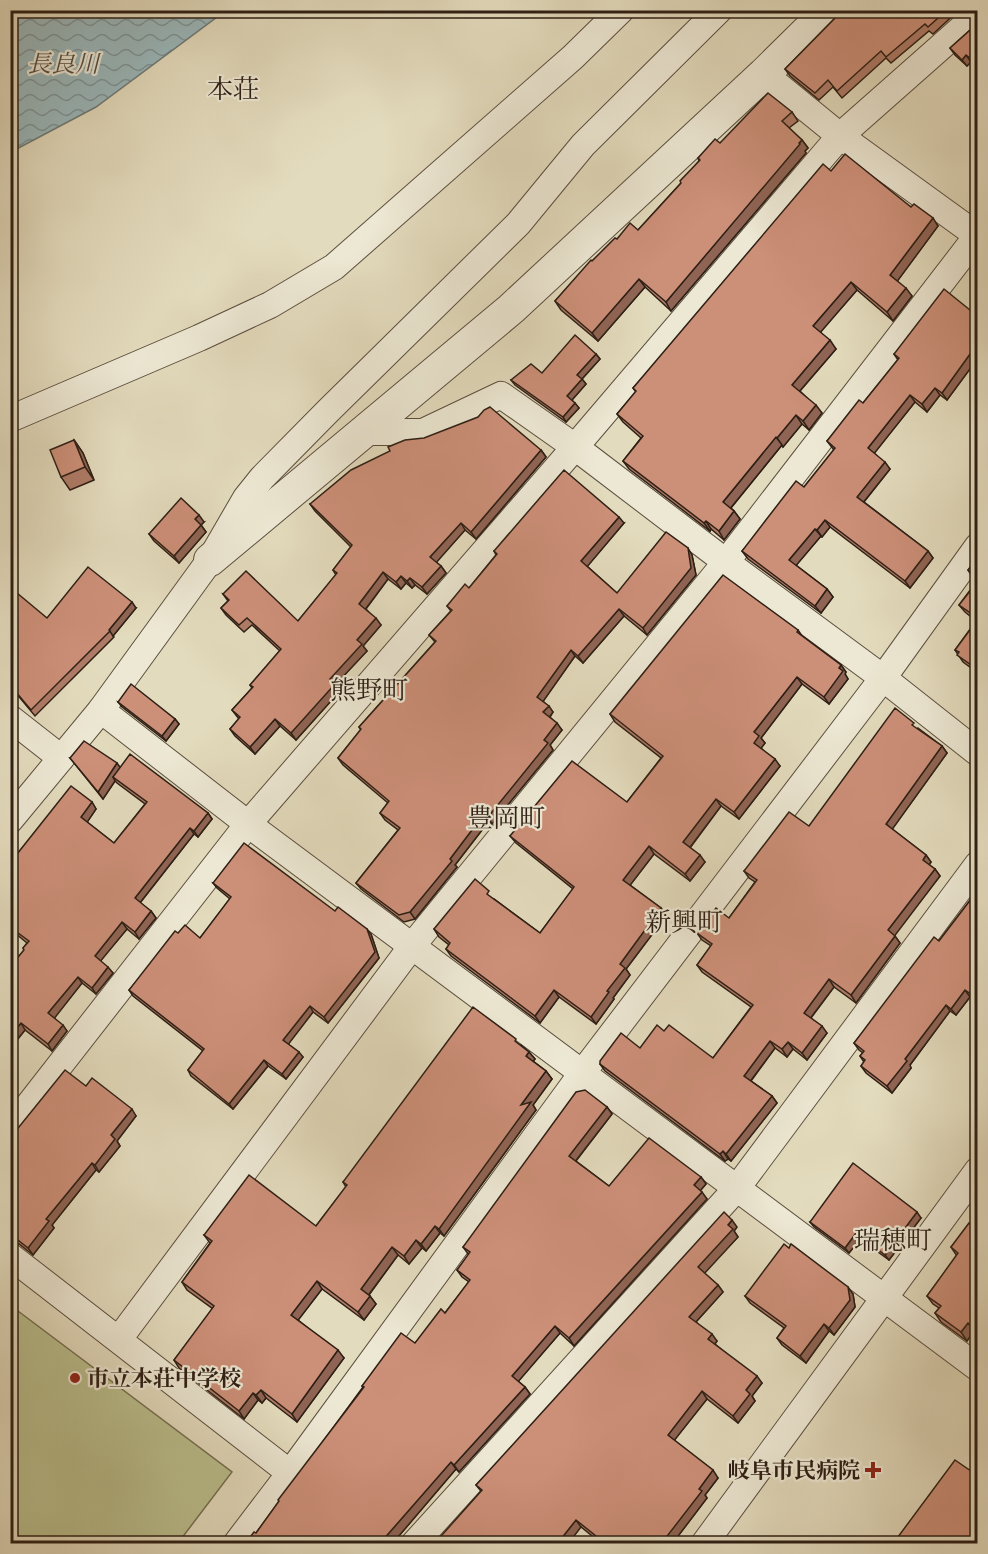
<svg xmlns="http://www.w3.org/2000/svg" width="988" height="1554" font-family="'Libre Bodoni','Noto Serif JP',serif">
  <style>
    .green { fill: #babe8d; stroke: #746e51; stroke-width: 1.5 }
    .water { fill: url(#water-waves); stroke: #6f7b79; stroke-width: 1.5 }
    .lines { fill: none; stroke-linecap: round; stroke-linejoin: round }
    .minor-casing { stroke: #5b4e3f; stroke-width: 28 }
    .tertiary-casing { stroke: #5b4e3f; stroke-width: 34 }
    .minor { stroke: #ede8d4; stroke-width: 26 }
    .tertiary { stroke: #ede8d4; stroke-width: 32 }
    .wall { fill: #af7b67; stroke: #2e1f15; stroke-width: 1.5 }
    .shaded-wall { fill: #8f6454; stroke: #2e1f15; stroke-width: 1.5 }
    .building { fill: #cc8f78; stroke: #2e1f15; stroke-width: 1.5 }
    .poi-dot { fill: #8f2418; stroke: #ede8d4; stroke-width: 2 }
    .labels { text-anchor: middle; stroke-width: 4.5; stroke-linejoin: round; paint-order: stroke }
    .poi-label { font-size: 22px; font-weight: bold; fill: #2e1f15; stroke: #ede8d4; text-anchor: start }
    .water-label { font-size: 24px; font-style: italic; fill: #4e4d47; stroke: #ede8d4 }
    .quarter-label { font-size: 26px; fill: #2e1f15; stroke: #ede8d4 }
  </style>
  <defs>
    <pattern id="water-waves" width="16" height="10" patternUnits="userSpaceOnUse" patternTransform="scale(1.5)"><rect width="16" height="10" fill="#9ab8bc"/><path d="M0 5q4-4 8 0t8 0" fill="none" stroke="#7e9598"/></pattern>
  </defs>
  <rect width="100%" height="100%" fill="#e3dbbd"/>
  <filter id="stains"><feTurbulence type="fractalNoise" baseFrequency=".00333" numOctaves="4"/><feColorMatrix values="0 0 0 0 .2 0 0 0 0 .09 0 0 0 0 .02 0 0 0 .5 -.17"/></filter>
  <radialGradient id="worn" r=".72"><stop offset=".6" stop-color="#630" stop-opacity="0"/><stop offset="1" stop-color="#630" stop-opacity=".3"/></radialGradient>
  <polygon class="green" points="10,1305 232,1472 178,1543 11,1543"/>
  <polygon class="water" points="11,10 225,10 225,11 96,107 11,152"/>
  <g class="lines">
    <defs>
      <g id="minor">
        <polyline points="764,74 840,136 978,236"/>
        <polyline points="10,419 199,338 270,305 334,267 573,57 621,10"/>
        <polyline points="363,432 423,432 501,395 575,447 726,562 883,678 978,753"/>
        <polyline points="101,710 248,824 978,1368"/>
        <polyline points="10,718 61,758"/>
        <polyline points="10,820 101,710 210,560 246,498 262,478 328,411 518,224 583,145 719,10"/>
        <polyline points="10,1129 248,824 575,447 840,136 978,14"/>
        <polyline points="10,1256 290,1473"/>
        <polyline points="119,1339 412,946 726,562 977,236"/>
        <polyline points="236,1544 290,1473 583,1072 883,678 978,546"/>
        <polyline points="414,1544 737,1188 978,864"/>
        <polyline points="704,1544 978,1170"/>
      </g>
      <polyline id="tertiary" points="210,560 511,309 764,74 829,10"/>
    </defs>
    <use href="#minor" class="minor-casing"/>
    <use href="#tertiary" class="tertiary-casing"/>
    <use href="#minor" class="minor"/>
    <use href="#tertiary" class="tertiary"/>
  </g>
  <g class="wall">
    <polygon points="840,10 959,10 933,34 929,31 891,63 886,58 842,98 833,87 819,100 790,76 785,69 837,16"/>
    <polygon points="978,23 978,67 971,62 967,66 955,55 950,48"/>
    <polygon points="792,112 798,121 789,128 802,140 808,148 805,151 806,153 671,311 645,287 598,341 561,310 555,301 592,261 617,239 638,230 681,183 699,161 698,158 720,143"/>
    <polygon points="831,171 911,207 938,226 897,281 912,296 893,321 857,290 820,332 836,349 800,391 822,413 809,430 802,424 783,447 782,445 731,508 734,511 740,519 724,540 711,529 710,531 629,469 623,461 641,438 623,422 617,414 636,392 633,388"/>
    <polygon points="978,311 978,358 947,400 940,395 927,412 915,402 874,453 890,469 864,502 928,551 933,558 910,588 830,527 822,537 821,536 796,565 827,589 833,597 821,613 748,559 742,551 804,487 834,450 827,441 863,403 898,360 894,354 975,314"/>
    <polygon points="596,354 600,359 582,379 586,384 572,400 579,408 566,422 515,385 511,380 542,373"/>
    <polygon points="74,440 83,453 94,480 70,490 61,477"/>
    <polygon points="541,450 546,457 476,539 465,530 436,562 441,566 446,573 427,594 415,585 412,588 406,583 401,589 388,579 366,609 381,625 363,646 367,651 336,684 340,691 296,740 280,726 255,754 235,736 230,729 239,719 232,710 252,688 250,685 280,651 252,625 244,632 226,615 221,608 228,601 223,594 298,621 336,575 333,570 351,547 315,511 310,504"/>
    <polygon points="204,522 201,525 206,532 179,563 154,541 149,534"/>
    <polygon points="624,523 587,566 617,593 692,555 696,575 647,635 624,616 583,663 575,656 543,701 553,712 550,717 562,730 550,745 553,750 492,824 489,821 455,865 457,867 415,919 404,922 361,889 356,883 398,830 385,820 380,813 388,803 343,765 338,758 361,730 359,727 435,642 429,635 451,611 447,606 469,588 496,555 494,551"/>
    <polygon points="978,557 978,673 963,662 955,650 976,621 965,612 959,605 977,581 973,578 968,570"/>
    <polygon points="10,601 47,618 136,608 113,636 114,637 35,716 10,686"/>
    <polygon points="798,630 802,636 841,665 846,672 845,674 848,679 829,704 802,684 761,738 765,743 761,748 780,766 739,819 721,806 690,848 705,862 690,881 654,854 630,885 661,908 666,916 626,969 630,975 613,998 614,999 596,1024 559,997 540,1023 451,956 446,949 449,945 439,937 434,929 494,899 540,933 573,889 516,843 510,836 627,802 661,758 615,722 610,714"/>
    <polygon points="118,702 175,719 179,724 166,741 122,707"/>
    <polygon points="918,728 942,746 947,753 892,829 926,855 931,862 929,865 935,869 940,876 894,935 900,943 856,1003 834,987 811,1018 827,1033 807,1060 793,1049 787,1057 775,1048 751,1081 772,1096 777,1103 731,1161 728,1159 725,1161 605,1071 600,1064 640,1048 664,1031 713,1058 751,1007 702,972 697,965 711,946 702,940 697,933 729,918 755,882 749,878 744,871 809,826"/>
    <polygon points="70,758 120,767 208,813 212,819 198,837 194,834 140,903 151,911 156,918 139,939 127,929 100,961 113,973 96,994 82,983 54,1018 67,1031 52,1051 25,1030 17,1040 14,1038 10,1043 10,967 24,950 23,948 27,943 15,933 10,927 10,851 17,854 92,802 96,809 87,822 114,843 145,804 117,783 115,781 103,799"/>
    <polygon points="213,883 335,911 371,934 379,958 328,1023 313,1012 288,1044 303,1057 286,1079 268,1066 233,1109 191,1076 188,1070 203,1051 133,996 129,990 178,933 200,938 230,899 217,888"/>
    <polygon points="978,890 978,1002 970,997 956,1015 950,1011 910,1065 911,1068 892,1093 866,1073 861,1066 864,1062 860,1056 863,1053 859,1050 854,1043 939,941"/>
    <polygon points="521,1045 529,1052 535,1059 533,1061 546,1071 552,1079 533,1105 536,1110 444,1236 440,1233 426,1251 422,1248 409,1264 398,1255 369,1295 376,1304 364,1320 322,1289 298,1320 344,1358 297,1422 266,1398 262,1403 258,1400 244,1419 179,1368 174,1360 213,1309 187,1290 182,1282 210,1243 204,1235 316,1226 346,1187 343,1182"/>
    <polygon points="86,1086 136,1116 117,1141 120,1146 99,1172 96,1170 52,1225 54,1228 33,1255 19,1244 10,1242 10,1202 15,1196 10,1193 10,1138"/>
    <polygon points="607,1107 612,1114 576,1161 609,1186 701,1177 706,1184 700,1191 707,1199 574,1346 560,1333 518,1381 525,1387 530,1394 459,1472 456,1469 392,1544 245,1544 256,1533 363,1387 362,1386 415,1343 445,1313 469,1282 462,1277 457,1270 469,1255 463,1247"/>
    <polygon points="921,1218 889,1260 860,1239 849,1253 814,1227 810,1222"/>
    <polygon points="978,1221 978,1334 974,1331 967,1341 941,1322 935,1313 939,1308 933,1304 927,1296 957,1256 951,1247 973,1227"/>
    <polygon points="737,1227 734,1231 738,1237 704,1273 718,1285 723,1292 696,1322 717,1341 715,1344 762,1383 752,1396 755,1401 738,1423 707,1399 674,1440 718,1478 705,1495 707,1498 672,1544 602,1544 581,1527 481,1491 476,1485"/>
    <polygon points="853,1294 855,1307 834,1335 829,1331 806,1363 782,1345 777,1338 784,1328 750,1303 745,1296"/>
  </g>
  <g class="shaded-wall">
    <polygon points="966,55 971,62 967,66 962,60"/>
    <polygon points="802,140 808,148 805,151 806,153 671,311 666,302"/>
    <polygon points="933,218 938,226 896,283 890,275"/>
    <polygon points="639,279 645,287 598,341 592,333"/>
    <polygon points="851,282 857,290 819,334 813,326"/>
    <polygon points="906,288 912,296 893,321 887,312"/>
    <polygon points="830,340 836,349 798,393 792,385"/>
    <polygon points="975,347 978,350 978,358 947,400 942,393"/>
    <polygon points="596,354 600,359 581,380 577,375"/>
    <polygon points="582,379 586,384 571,401 567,396"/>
    <polygon points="935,388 940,395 927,412 922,404"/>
    <polygon points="910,395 915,402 873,455 868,448"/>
    <polygon points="575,403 579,408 566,422 563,417"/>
    <polygon points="816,405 822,413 809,430 803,421"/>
    <polygon points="796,415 802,424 783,447 777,438"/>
    <polygon points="776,437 782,445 729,510 723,502"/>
    <polygon points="74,440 83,453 94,480 85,467"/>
    <polygon points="541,450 546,457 476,539 471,532"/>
    <polygon points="885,462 890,469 862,504 857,497"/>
    <polygon points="734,511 740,519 724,540 719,531"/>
    <polygon points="199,515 204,522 200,526 195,519"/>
    <polygon points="619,517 624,523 586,568 581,561"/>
    <polygon points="825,520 830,527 822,537 817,530"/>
    <polygon points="706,521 711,529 710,531 704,523"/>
    <polygon points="461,523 465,530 435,564 430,557"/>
    <polygon points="201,525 206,532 179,563 174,556"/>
    <polygon points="815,529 821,536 794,568 789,560"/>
    <polygon points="688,548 692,555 696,575 647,635 643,628"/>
    <polygon points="928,551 933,558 910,588 905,581"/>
    <polygon points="441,566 446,573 427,594 422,587"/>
    <polygon points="383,572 388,579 364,611 359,604"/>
    <polygon points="401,576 406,583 401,589 396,582"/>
    <polygon points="410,578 415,585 412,588 407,581"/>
    <polygon points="827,589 833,597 821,613 815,606"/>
    <polygon points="132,602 136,608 113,636 109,630"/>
    <polygon points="619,609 624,616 583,663 578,656"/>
    <polygon points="376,618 381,625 363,646 367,651 336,684 340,691 296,740 291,733 357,640"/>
    <polygon points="571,650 575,656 542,703 537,697"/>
    <polygon points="841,665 846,672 845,674 848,679 829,704 824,697"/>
    <polygon points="797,677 802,684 761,738 765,743 759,751 754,743 754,732"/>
    <polygon points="549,706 553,712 548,719 543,712"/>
    <polygon points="175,719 179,724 166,741 162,736"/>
    <polygon points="275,719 280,726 255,754 250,747"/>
    <polygon points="557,723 562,730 550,745 553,750 492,824 488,817 544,740"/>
    <polygon points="942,746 947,753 891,831 886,824"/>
    <polygon points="775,759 780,766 739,819 734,812"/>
    <polygon points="117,763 122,770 113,777 115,781 103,799 98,792"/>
    <polygon points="716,799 721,806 688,850 683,842"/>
    <polygon points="92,802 96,809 86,824 81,817"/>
    <polygon points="208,813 212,819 198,837 194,831"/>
    <polygon points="484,814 489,821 455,865 457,867 415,919 410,912"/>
    <polygon points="190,828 194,834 139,904 135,898"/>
    <polygon points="649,846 654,854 628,888 623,880"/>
    <polygon points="700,855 705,862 690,881 685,874"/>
    <polygon points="926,855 931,862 928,867 923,860"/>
    <polygon points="935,869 940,876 893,938 888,930"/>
    <polygon points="661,908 666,916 626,969 630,975 613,998 614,999 596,1024 591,1017 607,991 620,964"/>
    <polygon points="151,911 156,918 139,939 135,932"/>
    <polygon points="122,922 127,929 99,963 95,956"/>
    <polygon points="367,929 371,934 379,958 328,1023 324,1017"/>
    <polygon points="895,936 900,943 856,1003 851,995"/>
    <polygon points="108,967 113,973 96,994 92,988"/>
    <polygon points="78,977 82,983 53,1020 48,1013"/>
    <polygon points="829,979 834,987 809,1020 804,1013"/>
    <polygon points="554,990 559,997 540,1023 535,1016"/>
    <polygon points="965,990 970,997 956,1015 951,1009"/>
    <polygon points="946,1005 950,1011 910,1065 911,1068 892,1093 887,1086 905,1059"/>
    <polygon points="310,1006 313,1012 287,1046 283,1040"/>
    <polygon points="21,1023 25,1030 17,1040 12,1034"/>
    <polygon points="63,1025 67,1031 52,1051 48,1044"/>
    <polygon points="822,1026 827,1033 807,1060 802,1053"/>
    <polygon points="10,1032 14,1038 10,1043"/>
    <polygon points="770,1041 775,1048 749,1083 744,1076"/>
    <polygon points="788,1042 793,1049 787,1057 782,1049"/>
    <polygon points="299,1052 303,1057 286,1079 282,1074"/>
    <polygon points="529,1052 535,1059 532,1063 526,1056"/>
    <polygon points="264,1060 268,1066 233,1109 229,1104"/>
    <polygon points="546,1071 552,1079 533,1105 536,1110 444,1236 439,1229 521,1105"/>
    <polygon points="772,1096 777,1103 731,1161 726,1154"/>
    <polygon points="607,1107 612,1114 574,1163 569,1156"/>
    <polygon points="132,1109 136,1116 117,1141 120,1146 99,1172 95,1165 111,1135"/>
    <polygon points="723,1151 728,1159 725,1161 720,1154"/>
    <polygon points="92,1163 96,1170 52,1225 54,1228 33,1255 28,1248 46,1219"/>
    <polygon points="701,1177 706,1184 699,1192 694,1185"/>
    <polygon points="702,1192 707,1199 574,1346 569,1338"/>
    <polygon points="917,1212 921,1218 889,1260 885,1255"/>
    <polygon points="732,1220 737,1227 734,1231 738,1237 703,1275 698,1267"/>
    <polygon points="435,1226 440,1233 426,1251 421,1244"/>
    <polygon points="856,1233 860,1239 849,1253 845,1248"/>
    <polygon points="416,1240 422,1248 409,1264 404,1256"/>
    <polygon points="392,1247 398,1255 367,1297 361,1289"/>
    <polygon points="317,1281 322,1289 296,1323 291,1315"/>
    <polygon points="718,1285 723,1292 694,1324 689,1317"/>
    <polygon points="848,1287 853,1294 855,1307 834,1335 829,1328"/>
    <polygon points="370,1296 376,1304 364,1320 358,1312"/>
    <polygon points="968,1323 974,1331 967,1341 961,1332"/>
    <polygon points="824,1324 829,1331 806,1363 800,1356"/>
    <polygon points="555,1326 560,1333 517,1383 512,1376"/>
    <polygon points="712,1334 717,1341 713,1346 708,1339"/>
    <polygon points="338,1350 344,1358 297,1422 292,1414"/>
    <polygon points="757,1376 762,1383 752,1396 755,1401 738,1423 733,1416 746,1390"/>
    <polygon points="525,1387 530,1394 459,1472 454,1465"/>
    <polygon points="261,1390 266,1398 262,1403 256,1395"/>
    <polygon points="702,1391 707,1399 673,1442 668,1435"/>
    <polygon points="253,1393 258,1400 244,1419 239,1411"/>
    <polygon points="451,1462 456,1469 392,1544 384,1544 382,1541"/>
    <polygon points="713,1470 718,1478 705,1495 707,1498 672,1544 661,1544 699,1489"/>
    <polygon points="576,1520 581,1527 568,1544 557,1544"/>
    <polygon points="380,1539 383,1544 376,1544"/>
  </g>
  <g class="building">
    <polygon points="840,10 947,10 928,27 925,24 886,57 881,51 837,91 828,80 815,93 785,69 837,16"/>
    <polygon points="978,23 978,64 966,55 962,60 950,48"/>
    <polygon points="768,93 792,112 782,121 802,140 799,143 800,144 666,302 639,279 592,333 555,301 591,260 592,261 615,238 617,239 630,223 638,230 681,183 680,181 700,160 698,158 715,139 720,143"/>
    <polygon points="845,154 911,207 914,204 933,218 890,275 906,288 887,312 851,282 813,326 830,340 792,385 816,405 803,421 796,415 777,438 776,437 723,502 734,511 719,531 706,521 704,523 623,461 643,436 617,414 636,391 633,388 823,164 831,171"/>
    <polygon points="944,289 975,314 978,311 978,349 975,347 942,393 935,388 922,404 910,395 868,448 885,462 857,497 928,551 905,581 825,520 817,530 815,529 789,560 827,589 815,606 742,551 796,481 804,487 835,448 827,441 859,400 863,403 899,358 894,354"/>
    <polygon points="575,335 596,354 577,375 582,379 567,396 575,403 563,417 511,380 531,364 542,373"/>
    <polygon points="490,407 541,450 471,532 461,523 430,557 441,566 422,587 410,578 407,581 401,576 396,582 383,572 359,604 376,618 357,640 362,644 330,679 335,684 291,733 275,719 250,747 230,729 240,717 232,710 253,687 250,685 281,649 247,618 239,625 221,608 229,600 223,594 246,571 298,621 337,573 333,570 352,545 310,504 351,470 390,451 388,447 405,440 424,438 478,417 484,410"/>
    <polygon points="74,440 85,467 61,477 50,450"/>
    <polygon points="564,470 619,517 581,561 617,593 666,532 688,548 691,568 643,628 619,609 578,656 571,650 537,697 549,706 543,712 557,723 544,740 548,743 488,817 484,814 450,859 452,861 410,912 399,915 356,883 400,828 380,813 389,801 338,758 361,729 359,727 436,641 429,635 452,610 447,606 465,584 469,588 497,554 494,551"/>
    <polygon points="181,498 199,515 195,519 201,525 174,556 149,534"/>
    <polygon points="978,557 978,577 968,570"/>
    <polygon points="88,567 132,602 109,630 110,631 31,710 10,685 10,601 17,593 47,618"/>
    <polygon points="723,575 798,630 797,632 841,665 839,668 843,671 824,697 797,677 754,732 759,736 754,743 775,759 734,812 716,799 683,842 700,855 685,874 649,846 623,880 661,908 620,964 625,968 607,991 609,992 591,1017 554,990 535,1016 446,949 450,943 434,929 475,879 489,891 487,894 540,933 574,887 510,836 572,761 627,802 663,756 610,714"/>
    <polygon points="978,581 978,618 959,605"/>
    <polygon points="978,619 978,668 977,669 957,655 959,652 955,650"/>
    <polygon points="131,684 175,719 162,736 118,702"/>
    <polygon points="895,708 914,723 912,725 942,746 886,824 926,855 923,860 935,869 888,930 895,936 851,995 829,979 804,1013 822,1026 802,1053 788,1042 782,1049 770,1041 744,1076 772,1096 726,1154 723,1151 720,1154 600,1064 600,1061 621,1033 640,1048 657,1025 664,1031 669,1025 713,1058 753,1005 697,965 712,944 697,933 716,908 729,918 757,880 744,871 789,812 809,826"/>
    <polygon points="84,741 117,763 98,792 70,758"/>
    <polygon points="130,754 208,813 194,831 190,828 135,898 151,911 135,932 122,922 95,956 108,967 92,988 78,977 48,1013 63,1025 48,1044 21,1023 12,1034 10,1032 10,967 24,950 23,948 29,941 10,927 11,925 10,924 10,851 12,849 17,854 71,786 92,802 81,817 114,843 147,802 113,777"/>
    <polygon points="244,843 335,911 338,907 367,929 375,952 324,1017 310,1006 283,1040 299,1052 282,1074 264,1060 229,1104 188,1070 204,1049 129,990 175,931 178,933 185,925 200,938 231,897 213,883"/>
    <polygon points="978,890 978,999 965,990 951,1009 946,1005 905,1059 907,1061 887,1086 861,1066 865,1060 860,1056 864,1051 854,1043 934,937 939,941"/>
    <polygon points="473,1007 516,1039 515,1041 529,1052 526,1056 546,1071 521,1105 531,1102 439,1229 435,1226 421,1244 416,1240 404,1256 392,1247 361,1289 370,1296 358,1312 317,1281 291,1315 338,1350 292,1414 261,1390 256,1395 253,1393 239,1411 174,1360 214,1306 182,1282 212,1241 204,1235 249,1175 316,1226 347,1185 343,1182"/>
    <polygon points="65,1070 86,1086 92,1078 132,1109 111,1135 115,1139 95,1165 92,1163 46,1219 49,1221 28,1248 14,1237 10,1236 10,1202 17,1195 10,1190 10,1138"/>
    <polygon points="585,1090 607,1107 569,1156 609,1186 649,1138 701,1177 694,1185 702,1192 569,1338 555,1326 512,1376 525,1387 454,1465 451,1462 382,1541 380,1539 376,1544 245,1544 254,1532 256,1533 279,1501 278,1500 364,1387 362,1386 401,1333 415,1343 441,1309 445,1313 470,1280 457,1270 470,1252 463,1247 576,1092"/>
    <polygon points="853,1163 917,1212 885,1255 856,1233 845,1248 810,1222"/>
    <polygon points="724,1212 732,1220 728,1225 733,1229 698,1267 718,1285 689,1317 712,1334 708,1339 757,1376 746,1390 750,1394 733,1416 702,1391 668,1435 713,1470 699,1489 702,1491 661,1544 655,1543 654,1544 606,1544 576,1520 557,1544 434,1544 482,1490 476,1485"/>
    <polygon points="978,1221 978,1330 968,1323 961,1332 935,1313 941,1306 927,1296 958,1253 951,1247 969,1223 973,1227"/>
    <polygon points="784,1244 789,1248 791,1244 848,1287 850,1300 829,1328 824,1324 800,1356 777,1338 786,1326 745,1296"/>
    <polygon points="955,1460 978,1476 978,1544 887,1544 891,1538 895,1541"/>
  </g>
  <g class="poi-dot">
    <circle cx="75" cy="1378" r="6"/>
    <path d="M870 1461h6v6h6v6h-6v6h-6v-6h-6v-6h6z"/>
  </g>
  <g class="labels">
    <g class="poi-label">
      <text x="87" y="1386">市立本荘中学校</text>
      <text x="860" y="1478" text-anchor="end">岐阜市民病院</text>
    </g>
    <g class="water-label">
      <text x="63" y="72">長良川</text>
    </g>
    <g class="quarter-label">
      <text x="233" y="98">本荘</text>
      <text x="369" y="699">熊野町</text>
      <text x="506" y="827">豊岡町</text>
      <text x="684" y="931">新興町</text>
      <text x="893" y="1249">瑞穂町</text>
    </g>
  </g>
  <rect width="988" height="1554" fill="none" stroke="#e3dbbd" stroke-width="36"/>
  <rect x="12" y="12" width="964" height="1530" fill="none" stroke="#2e1f15" stroke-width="3"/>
  <rect x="18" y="18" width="952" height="1518" fill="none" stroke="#2e1f15" stroke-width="1.5"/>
  <rect width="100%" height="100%" filter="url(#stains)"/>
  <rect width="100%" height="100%" fill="url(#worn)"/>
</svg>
